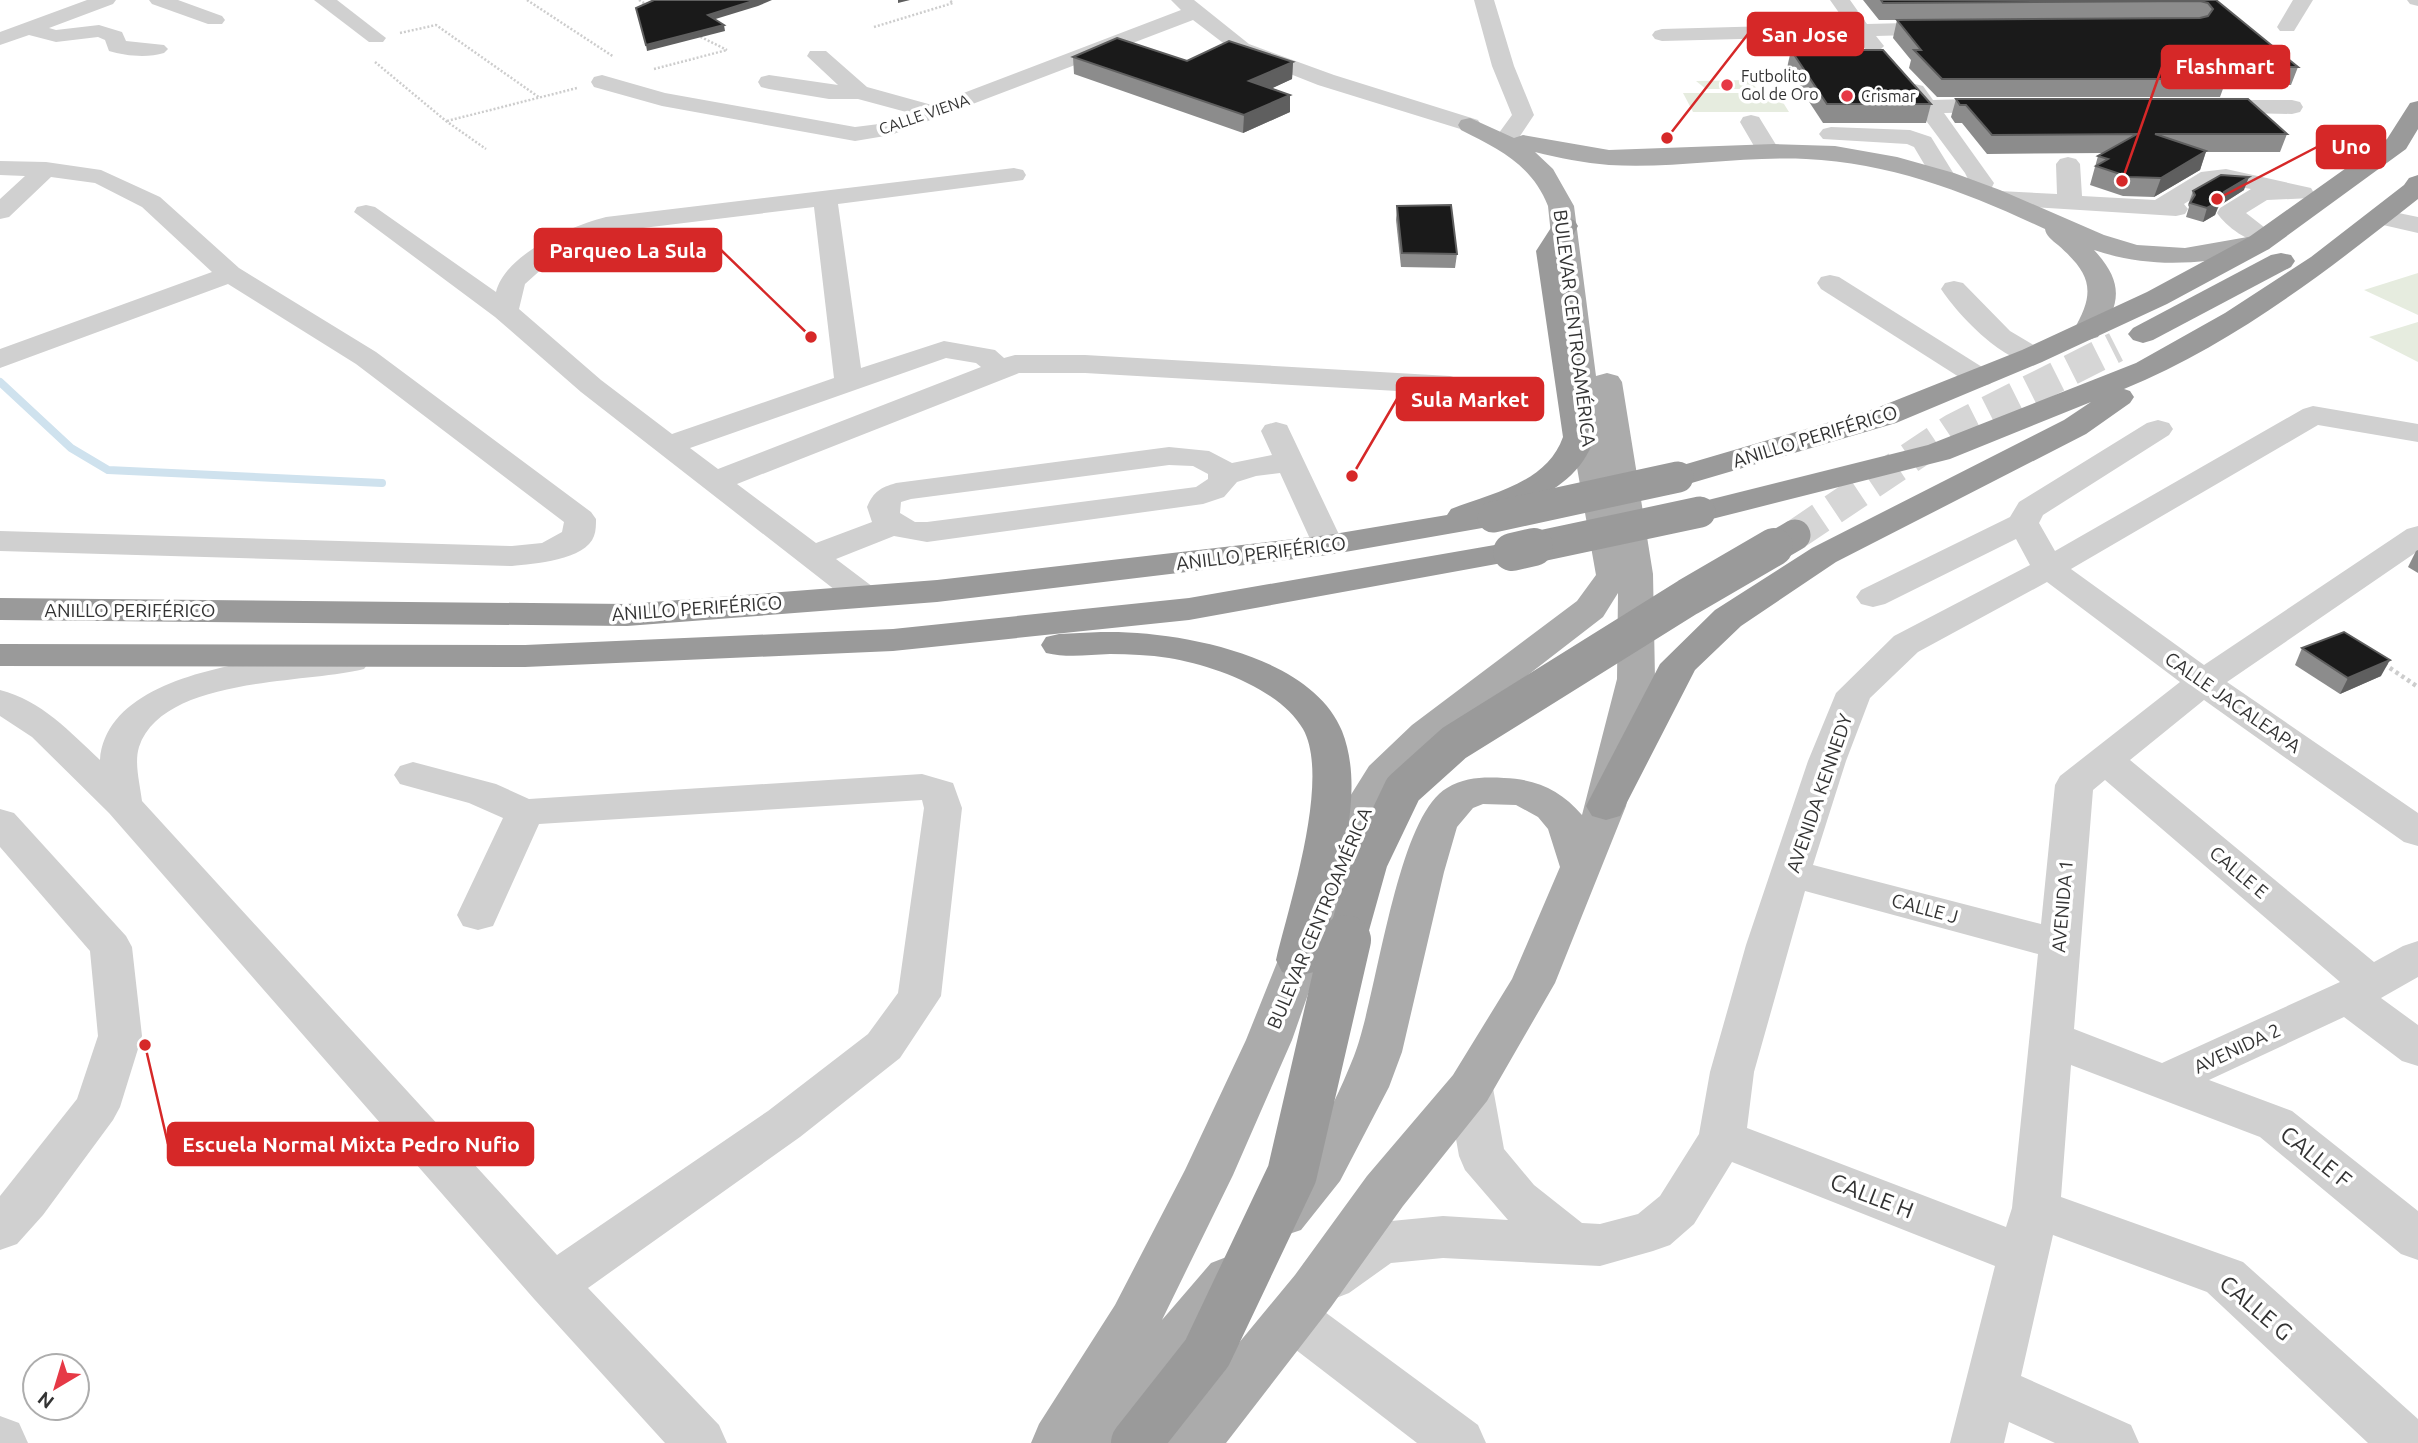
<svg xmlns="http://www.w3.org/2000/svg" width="2418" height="1443" font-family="Ubuntu,sans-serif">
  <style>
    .green { fill: #e6ecdf }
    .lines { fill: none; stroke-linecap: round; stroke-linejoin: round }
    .stream { stroke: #cfe2ee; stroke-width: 8 }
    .highway-tunnel { stroke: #d6d6d6; stroke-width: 31; stroke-dasharray: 31 15; stroke-linecap: butt }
    .path-far1 { stroke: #cdcdcd; stroke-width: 2.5; stroke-dasharray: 2 2; stroke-linecap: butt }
    .path { stroke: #cdcdcd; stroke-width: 4.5; stroke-dasharray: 3.5 3.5; stroke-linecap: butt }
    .minor { fill: #d0d0d0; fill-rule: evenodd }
    .major { fill: #ababab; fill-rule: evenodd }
    .highway { fill: #9a9a9a; fill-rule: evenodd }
    .highway-bridge-far2 { stroke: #9a9a9a; stroke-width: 31 }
    .highway-bridge-far1 { stroke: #9a9a9a; stroke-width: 38 }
    .highway-bridge { stroke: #9a9a9a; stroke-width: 50 }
    .wall { fill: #8c8c8c }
    .shaded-wall { fill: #5f5f5f }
    .building { fill: #1a1a1a; stroke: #5f5f5f; stroke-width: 2 }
    .poi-dot { fill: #e63946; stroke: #fff; stroke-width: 2.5 }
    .labels { text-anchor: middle; stroke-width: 7; stroke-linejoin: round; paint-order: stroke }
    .far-poi-label { font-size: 16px; fill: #333; stroke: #fff; text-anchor: start }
    .far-street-label { font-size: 16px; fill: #333; stroke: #fff }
    .street-label { font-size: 19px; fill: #333; stroke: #fff }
    .near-street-label { font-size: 23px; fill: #333; stroke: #fff }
    .leader { fill: none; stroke: #d62828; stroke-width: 2.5 }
    .callout-dot { fill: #d62828; stroke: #fff; stroke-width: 2.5 }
    .callout { fill: #d62828; stroke: #d62828; stroke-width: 2.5 }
    .callout-label { font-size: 21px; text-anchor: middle; font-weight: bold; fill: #fff }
  </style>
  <rect width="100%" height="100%" fill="#fff"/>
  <g class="green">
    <polygon points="1750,80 1757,89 1706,89 1696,81"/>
    <polygon points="1683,93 1777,93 1789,112 1693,112"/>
    <polygon points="2418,273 2418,315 2364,290"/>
    <polygon points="2418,322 2418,362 2369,337"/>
  </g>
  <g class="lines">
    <polyline class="stream" points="0,382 71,448 108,470 382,483"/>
    <polyline class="highway-tunnel" points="1795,535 1953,429 2116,347"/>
    <g class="path-far1">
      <polyline points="527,0 614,57"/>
      <polyline points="639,0 647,5"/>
      <polyline points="874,27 953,3 949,0"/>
      <polyline points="400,33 436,25 540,98"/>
      <polyline points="697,35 727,50"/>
      <polyline points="375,62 446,121 486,149"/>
      <polyline points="654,69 727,50"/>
      <polyline points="447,121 577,88"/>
    </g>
    <polyline class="path" points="2384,664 2418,687"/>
    <g class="minor">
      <path d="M87,0H116L113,4L49,28L56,30L99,25L122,32L126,41L164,45L168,49L164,53C148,58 125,56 109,51L105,40L98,37L56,42L29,35L0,45V32Z"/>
      <polygon points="149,0 178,0 222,16 225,20 222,24 208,24 152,4"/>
      <polygon points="314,0 337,0 386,38 383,42 369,42"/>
      <polygon points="1171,0 1194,0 1249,44 1334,75 1478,120 1481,125 1478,130 1470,132 1318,85 1235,52 1193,20 891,135 855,141 662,106 594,87 591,82 594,77 602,75 665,93 855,127 879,124 910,113 858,99 829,99 769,89 761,87 758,82 761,77 769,75 838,85 807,56 810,51 826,51 867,87 932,105 1181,10"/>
      <polygon points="1474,0 1494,0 1514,66 1534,115 1516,142 1500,142 1496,137 1512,115 1492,66"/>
      <polygon points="1830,0 1850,0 1867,24 1945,22 1952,24 1955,28 1952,32 1945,34 1876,36 1884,46 1880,50 1866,50 1856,36 1662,41 1655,39 1652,35 1655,31 1662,29 1847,24"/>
      <polygon points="2293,0 2313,0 2294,31 2280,31 2277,27"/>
      <polygon points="2407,0 2418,0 2418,6 2410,4"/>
      <polygon points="1915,84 1923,86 1933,100 2004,98 2012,100 2015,105 2012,110 2004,112 1944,113 1994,183 1988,195 1979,197 1970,195 1967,190 1970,183 1965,173 1904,91 1907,86"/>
      <polygon points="2209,100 2292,100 2300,102 2303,107 2300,112 2292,114 2201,112 2198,107 2201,102"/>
      <polygon points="1751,115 1759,117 1762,122 1781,153 1777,158 1761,158 1740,122 1743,117"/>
      <polygon points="1831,127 1910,130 1931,137 1957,179 1954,184 1945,186 1936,184 1914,147 1907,144 1823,139 1819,134 1823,129"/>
      <path d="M2068,157L2076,159L2080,164L2082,196L2155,200L2201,172L2226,169L2311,188L2314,193L2311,198L2267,200L2246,213L2278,238L2274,243C2255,248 2227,228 2217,213L2220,208L2251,189C2215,181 2215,184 2184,204L2188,209L2185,214L2176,216L1999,205L1990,203L1987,198L1990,193L1999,191L2057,194L2056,164L2060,159Z"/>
      <path d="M0,161L46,162L101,170L160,197L239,268L376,352L591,512L596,519C596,524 596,531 594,536C586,560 533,564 512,566L0,551V531L512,546L542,543L562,532L564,522L356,364L228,284L0,368V349L212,272L142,207L95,183L51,177L9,217L0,219V199L25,176L0,175Z"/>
      <path d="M1014,168L1023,170L1026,175L1023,180L838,204L861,368L944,341L995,350L1004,358L1015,355H1085L1450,376L1460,379L1464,385L1460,391L1450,394L1085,373H1019L737,484L816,543L872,522L867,507C874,491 880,488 896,483L1169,447L1209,451L1232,463L1272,455L1261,431L1265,425L1276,422L1287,425L1344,545L1340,552L1328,555L1316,552L1280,473L1256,476L1237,482L1224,497L1203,504L927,542L894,536L836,559L877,590L882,597L877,604L865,607L853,604L581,392L495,317L354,212L357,207L366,205L375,207L496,292C505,254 571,226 606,217ZM814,207L834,378L672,434L601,380L519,309L525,284L564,249L610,232ZM946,358L976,363L981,367L718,469L690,448ZM1169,465L1193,466L1208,474V479L1196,487L927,522H915L900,513L901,502L911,499Z"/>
      <polygon points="2379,209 2418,217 2418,233 2370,222 2366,217 2370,212"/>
      <polygon points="1830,275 1839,277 1990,372 1994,378 1990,384 1980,387 1970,384 1821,289 1817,283 1821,277"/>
      <path d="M1954,281L1963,283L2010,331L2042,350L2046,356L2042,362C2009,370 1958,315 1941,289L1945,283Z"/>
      <path d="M2313,406L2418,424V442L2318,425L2071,569L2204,665L2407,529L2418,526V551L2227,682L2418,813V846L2404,842L2204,700L2130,760L2374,962L2403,946L2418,941V977L2381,998L2418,1025V1066L2402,1061L2344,1017L2209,1080L2292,1111L2418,1211V1260L2401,1254L2260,1137L2071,1065L2061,1197L2243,1262L2418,1419V1443H2368L2207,1292L2053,1235L2021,1376L2131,1425L2139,1443H2055L2009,1422L2004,1443H1950L1995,1266L1732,1162L1694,1224L1670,1245L1653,1251L1600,1266L1443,1258L1391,1263L1349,1293L1331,1300L1313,1293L1306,1278L1313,1263L1364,1228L1381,1222L1443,1216L1508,1220L1465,1170L1459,1156L1447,1088L1454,1075L1470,1070L1486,1075L1493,1088L1504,1149L1534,1185L1582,1223L1600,1224L1638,1214L1660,1196L1699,1134L1710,1072L1746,945L1808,761L1836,693L1894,636L2030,565L2016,539L1885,604L1873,607L1861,604L1856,597L1861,590L2010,517L2019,502L2147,423L2158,420L2169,423L2173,429L2169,435L2043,515L2039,523L2055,551L2303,409ZM2047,582L2180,682L2060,776L2055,785L2041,924L1813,865L1846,761L1870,698L1918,652ZM2105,780L2340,982L2162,1063L2074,1029L2093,790ZM1805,891L2038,954L2012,1208L2006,1227L1747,1128L1754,1072Z"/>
      <path d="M352,650L364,653L370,661L364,669C306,684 163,676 139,747C134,763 140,784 142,801L557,1255L768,1111L868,1034L898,993L924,808L922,800L539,824L493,926L478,930L463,926L457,915L503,818L469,803L400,784L394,775L400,766L413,762L496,784L529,799L922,774L953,783L962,808L941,996L900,1058L800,1137L588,1288L719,1425L727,1443H665L535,1300L109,813L32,737L0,716V690C42,701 69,731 100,760C107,666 283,657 352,650Z"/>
      <polygon points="0,809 14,813 126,936 132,947 142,1036 120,1107 113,1120 43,1215 17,1244 0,1250 0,1196 77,1099 98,1036 90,951 0,847"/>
      <polygon points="1292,1295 1310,1301 1478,1425 1486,1443 1417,1443 1274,1333 1267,1317 1274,1301"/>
      <polygon points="0,1416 19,1423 28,1443 0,1443"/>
    </g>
    <path class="major" d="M1470,118L1514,138L1523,135L1609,150L1774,144L1835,146L1897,157L1954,173L2000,190L2104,235L2137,245L2185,248L2259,235L2269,237L2272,243L2269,249C2208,264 2154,270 2094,250C2123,281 2122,303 2098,337L2088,340L2078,337L2073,331C2096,292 2092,275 2058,245C2052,240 2046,236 2045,229C1968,193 1892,163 1806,159C1740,156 1675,169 1609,165C1584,163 1559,158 1535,152L1553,169L1574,206L1596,376L1607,373L1618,376L1622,382L1653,574L1655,679L1626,806L1555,983L1487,1101L1403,1206L1331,1307L1226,1443H1164L1172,1424L1295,1275L1367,1176L1453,1075L1512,979L1560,867L1548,829L1538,817L1516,805L1483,804L1473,808L1457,827L1444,872L1402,1052L1389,1087L1340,1181L1301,1230L1283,1236L1265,1230L1258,1215C1270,1190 1291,1174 1306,1152C1325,1122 1341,1089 1354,1056C1377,998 1396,817 1447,788C1465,777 1484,777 1504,778C1536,779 1561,790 1582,815L1617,679L1618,593L1603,617L1440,743L1398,784L1374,825L1320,960L1292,1040L1233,1175L1162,1320L1211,1263L1229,1256L1247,1263L1255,1279L1247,1295L1153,1411L1122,1443H1031L1039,1424L1115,1305L1185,1170L1246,1040L1332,825L1369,766L1412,725L1577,601L1596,575L1573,445L1548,206C1532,165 1499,149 1461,130L1458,125L1461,120Z"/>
    <g class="highway">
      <polygon points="2418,101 2418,129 2406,149 2269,249 2167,304 2042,362 1896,423 1678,487 1666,484 1662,477 1666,470 1874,409 2022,350 2147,292 2249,237 2387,139 2410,103"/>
      <path d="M2418,175V199C2327,271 2232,345 2124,389L2130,391L2134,397L2130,403L2086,434L1836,562L1741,626L1695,670L1620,816L1606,820L1592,816L1586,806L1660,664L1715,610L1812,548L2064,420L2091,402L1950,459L1700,522L1688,519L1683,512L1688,505L1928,445L2136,363L2225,313L2311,257L2404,185L2409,178Z"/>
      <path d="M1565,218L1574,220L1578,226L1564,251L1595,437C1580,480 1546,496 1506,511L1510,517L1505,524L1328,555L937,602L627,626L0,620V598L627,604L937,580L1328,535L1447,515L1451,509C1492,493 1547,483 1563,437L1536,251L1556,220Z"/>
      <polygon points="2281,253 2291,255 2295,261 2291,267 2153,340 2143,343 2133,340 2128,334 2133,328 2271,255"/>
      <polygon points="1512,542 1524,545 1529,552 1524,559 1189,620 893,651 525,667 0,666 0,644 525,645 893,629 1189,598"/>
      <path d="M1101,632C1174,630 1311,654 1342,731C1359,774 1350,825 1340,868C1333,901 1330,942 1314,972L1298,976L1282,972L1276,960C1289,905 1331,779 1303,729C1280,689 1212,665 1169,658C1149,655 1130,654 1110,654C1088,655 1067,658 1046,653L1041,645L1046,637L1059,634Z"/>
    </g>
    <g class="highway-bridge-far2">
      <polyline points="1493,517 1678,477"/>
      <polyline points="1526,549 1700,512"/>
      <polyline points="1771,549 1795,535"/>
    </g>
    <g class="highway-bridge-far1">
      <polyline points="1512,552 1534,547"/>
      <polyline points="1346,942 1369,860 1403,789 1454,743 1688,597 1774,547"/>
    </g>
    <polyline class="highway-bridge" points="1136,1443 1207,1353 1292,1174 1346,940"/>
  </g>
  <g class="wall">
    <polygon points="1863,0 2216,0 2298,67 2291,85 2224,86 2220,97 1937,97 1909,68 1911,60 1893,38 1897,20 1879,20"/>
    <polygon points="1791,50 1931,104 1926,123 1823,123 1787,68"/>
    <polygon points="1073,57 1187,61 1293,62 1292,79 1272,88 1290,95 1290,112 1243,133 1074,74"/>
    <polygon points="1956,99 2287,134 2280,152 2206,152 2200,170 2154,197 2123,196 2090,185 2098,156 2104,153 1987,154 1962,123 1955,123 1951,117"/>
    <polygon points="2244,190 2219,206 2215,215 2203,222 2186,217 2189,207 2188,205 2193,191"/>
    <polygon points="1397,206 1457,254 1455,268 1401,267 1396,220"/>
    <polygon points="2418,550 2418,573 2408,567 2416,551"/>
    <polygon points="2302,648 2381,676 2340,694 2295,665"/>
  </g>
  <g class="shaded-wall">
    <polygon points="756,0 772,0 758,6 709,21 708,15"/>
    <polygon points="898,0 910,0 898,3"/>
    <polygon points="724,25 725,31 647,51 646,45"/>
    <polygon points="1293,62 1292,79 1249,99 1249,81"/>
    <polygon points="1290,95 1290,112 1243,133 1244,115"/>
    <polygon points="2206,151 2200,170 2154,197 2161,178"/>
    <polygon points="2249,177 2244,190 2219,206 2224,192"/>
    <polygon points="2220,201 2215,215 2203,222 2207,208"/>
    <polygon points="2390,660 2381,676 2340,694 2348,678"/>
  </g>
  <g class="building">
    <polygon points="654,0 756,0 708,15 724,25 646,45 636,8"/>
    <polygon points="1881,0 2216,0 2298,67 2214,67 2227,79 1942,79 1914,50 1921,50 1897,20 2200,18 2208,16 2213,9 2208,3 2200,1 1883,3"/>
    <polygon points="1117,38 1187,61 1229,41 1293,62 1249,81 1290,95 1244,115 1073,57"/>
    <polygon points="1791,50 1883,50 1931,104 1827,104"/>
    <polygon points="1956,99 2248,99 2287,134 2155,134 2206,151 2161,178 2129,177 2096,166 2108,159 2098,156 2137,134 1992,135 1966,105 1960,105"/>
    <polygon points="2221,175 2249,177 2224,192 2220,201 2207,208 2190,203 2195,195 2193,191"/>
    <polygon points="1451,205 1457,254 1402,253 1397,206"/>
    <polygon points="2344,632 2390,660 2348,678 2302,648"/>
  </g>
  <g class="poi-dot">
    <circle cx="1727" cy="85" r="7"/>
    <circle cx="1847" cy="96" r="7"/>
  </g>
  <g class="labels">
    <g class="far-poi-label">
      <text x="1741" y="82">Futbolito<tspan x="1741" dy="18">Gol de Oro</tspan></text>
      <text x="1861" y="102">Crismar</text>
    </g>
    <g class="far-street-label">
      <text transform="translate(924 114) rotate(-19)" y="6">CALLE VIENA</text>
    </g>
    <g class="street-label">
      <text transform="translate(1575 328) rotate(83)" y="7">BULEVAR CENTROAMÉRICA</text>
      <text transform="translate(1815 436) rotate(-17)" y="7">ANILLO PERIFÉRICO</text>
      <text transform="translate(1261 553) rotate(-7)" y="7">ANILLO PERIFÉRICO</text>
      <text transform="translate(697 608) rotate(-4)" y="7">ANILLO PERIFÉRICO</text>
      <text x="130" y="617">ANILLO PERIFÉRICO</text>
      <text transform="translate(2233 702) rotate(35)" y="7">CALLE JACALEAPA</text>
      <text transform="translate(1819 793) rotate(-71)" y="7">AVENIDA KENNEDY</text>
      <text transform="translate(2239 872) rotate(40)" y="7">CALLE E</text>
      <text transform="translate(2062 906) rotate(-85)" y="7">AVENIDA 1</text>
      <text transform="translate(1925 908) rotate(15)" y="7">CALLE J</text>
      <text transform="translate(1319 918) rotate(-67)" y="7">BULEVAR CENTROAMÉRICA</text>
      <text transform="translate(2237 1048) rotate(-25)" y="7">AVENIDA 2</text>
    </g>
    <g class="near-street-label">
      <text transform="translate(2316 1157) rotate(39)" y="8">CALLE F</text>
      <text transform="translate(1872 1196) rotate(21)" y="8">CALLE H</text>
      <text transform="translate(2256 1308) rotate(40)" y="8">CALLE G</text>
    </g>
  </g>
  <path class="leader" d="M1667 138L1748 34M2122 181L2162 67M2217 199L2317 147M811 337L721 250M1352 476L1397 399M145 1045L168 1144"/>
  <g class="callout-dot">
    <circle cx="1667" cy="138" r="7"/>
    <circle cx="2122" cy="181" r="7"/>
    <circle cx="2217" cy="199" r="7"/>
    <circle cx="811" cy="337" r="7"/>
    <circle cx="1352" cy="476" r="7"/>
    <circle cx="145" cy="1045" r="7"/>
  </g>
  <g class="callout">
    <rect x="1748" y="13" width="115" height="42" rx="7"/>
    <rect x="2162" y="46" width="127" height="42" rx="7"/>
    <rect x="2317" y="126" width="68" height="42" rx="7"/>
    <rect x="535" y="229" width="186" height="42" rx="7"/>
    <rect x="1397" y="378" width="146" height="42" rx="7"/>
    <rect x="168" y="1123" width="365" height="42" rx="7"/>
  </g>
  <g class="callout-label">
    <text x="1805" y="42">San Jose</text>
    <text x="2225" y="74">Flashmart</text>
    <text x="2351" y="154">Uno</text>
    <text x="628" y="258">Parqueo La Sula</text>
    <text x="1470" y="407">Sula Market</text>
    <text x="351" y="1152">Escuela Normal Mixta Pedro Nufio</text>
  </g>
  <g transform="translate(56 1387) rotate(218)"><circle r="33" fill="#ffffff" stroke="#adadad" stroke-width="2"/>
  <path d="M0-5L12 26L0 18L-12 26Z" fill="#e63946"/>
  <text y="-10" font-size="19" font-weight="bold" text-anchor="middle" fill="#333333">N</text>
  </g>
</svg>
